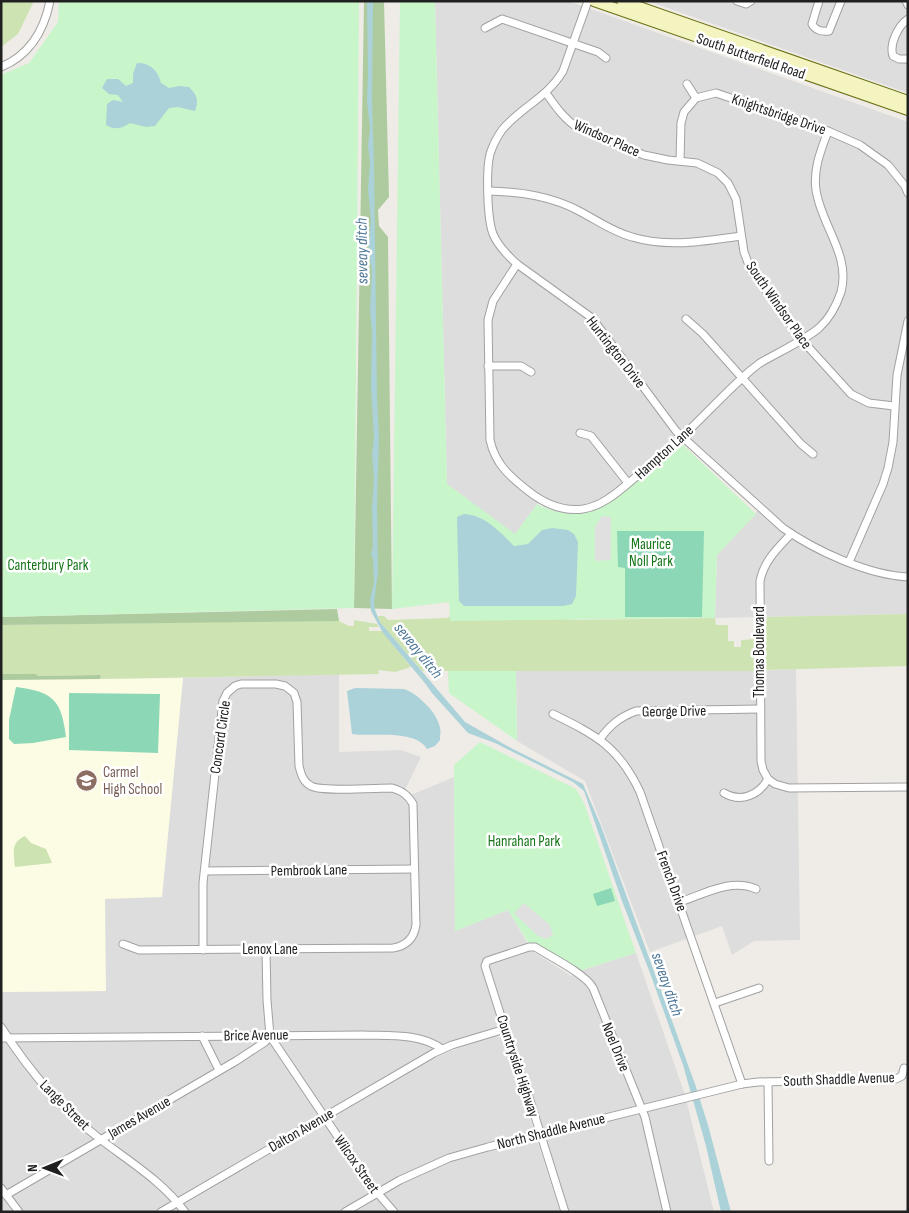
<svg xmlns="http://www.w3.org/2000/svg" width="909" height="1213" font-family="'Sofia Sans Condensed',sans-serif">
  <style>
    .residential { fill: #ddd }
    .education { fill: #fcfbe3 }
    .grass { fill: #cde4b2 }
    .forest { fill: #aecb9f }
    .park { fill: #c8f5ca }
    .pitch { fill: #8cd7b6 }
    .parking { fill: #e0e0e0 }
    .water { fill: #abd1d9 }
    .lines { fill: none; stroke-linecap: round; stroke-linejoin: round }
    .minor-casing { stroke: #a1a1a1; stroke-width: 9 }
    .secondary-casing { stroke: #686e0f; stroke-width: 12 }
    .minor { stroke: #fff; stroke-width: 7 }
    .secondary { stroke: #f4f4c0; stroke-width: 10 }
    .labels { text-anchor: middle; stroke-width: 5; stroke-linejoin: round; paint-order: stroke }
    .street-label { font-size: 15px; fill: #202020; stroke: #fff }
    .park-label { font-size: 15px; fill: #167519; stroke: #fff }
    .education-label { font-size: 15px; fill: #785e54; stroke: #fff; text-anchor: start }
    .water-label { font-size: 16px; font-style: italic; fill: #4d7798; stroke: #fff }
  </style>
  <rect width="100%" height="100%" fill="#efece7"/>
  <g class="residential">
    <polygon points="435,1 568,1 908,122 908,614 715,618 717,555 762,506 682,431 613,491 592,503 573,506 561,505 541,498 515,535 447,484"/>
    <polygon points="648,1 908,1 908,93 840,69"/>
    <polygon points="796,669 800,940 754,941 732,955 722,926 650,952 585,781 517,741 516,671 755,671"/>
    <polygon points="339,674 339,752 401,750 421,757 405,790 411,795 454,777 455,931 508,910 532,951 571,976 579,971 636,953 685,1095 714,1212 567,1212 489,968 481,964 498,1021 496,1027 494,1029 460,1038 424,1055 154,1212 1,1212 1,992 105,991 105,898 162,896 183,678"/>
    <polygon points="495,1036 503,1038 505,1041 560,1212 168,1212 427,1061 466,1045"/>
  </g>
  <polygon class="education" points="183,678 162,897 105,899 106,991 1,992 1,680"/>
  <g class="grass">
    <polygon points="1,1 34,1 18,34 1,47"/>
    <polygon points="460,610 577,620 715,618 716,625 728,625 728,641 734,641 734,647 741,647 741,640 754,639 755,671 422,671 380,622 378,616 384,616 388,620 447,618"/>
    <polygon points="908,614 908,666 765,670 764,617"/>
    <polygon points="337,620 349,626 354,626 354,620 377,624 379,627 369,627 369,631 382,631 411,667 395,672 378,670 379,674 100,679 101,675 38,676 36,674 1,674 1,625"/>
    <path d="M25,836L31,843L46,849L52,863L15,867C14,853 10,843 25,836Z"/>
  </g>
  <g class="forest">
    <polygon points="364,1 384,1 389,197 378,210 379,226 388,237 392,609 354,608"/>
    <polygon points="337,609 339,621 1,625 1,617"/>
    <polygon points="1,674 36,674 38,676 101,675 100,679 1,680"/>
  </g>
  <g class="park">
    <polygon points="59,1 359,1 354,608 1,617 1,75 29,63 58,22"/>
    <path d="M400,1H435L447,484L515,534L537,504C579,525 601,509 634,483C650,470 666,457 682,444L756,514L717,555L715,618L450,621L449,602L392,609Z"/>
    <polygon points="448,671 516,671 517,741 449,693"/>
    <polygon points="480,742 576,789 584,803 636,953 579,971 529,944 508,910 455,931 454,765"/>
  </g>
  <g class="pitch">
    <polygon points="617,531 704,531 702,617 625,617 625,568 618,567"/>
    <path d="M16,687C53,692 61,699 66,737L33,743L14,744L9,739V720Z"/>
    <polygon points="69,693 160,694 158,753 69,750"/>
    <polygon points="611,888 615,901 597,906 593,894"/>
  </g>
  <g class="parking">
    <polygon points="602,516 611,517 611,560 595,561 595,527"/>
    <polygon points="524,903 550,925 553,935 550,937 546,939 538,936 514,913"/>
  </g>
  <g class="water">
    <polygon points="367,1 373,1 373,3 372,101 374,163 377,399 379,437 377,504 378,573 374,602 375,610 380,622 465,722 511,748 583,784 601,826 695,1084 708,1125 731,1212 721,1212 706,1146 683,1065 650,973 622,901 584,791 573,782 495,743 468,733 432,693 424,682 383,633 371,611 370,600 374,583 373,559 371,555 373,546 372,507 374,479 372,454 374,437 371,387 372,333 370,311 372,270 368,250 371,221 368,190 370,162 368,146 370,128 367,101 368,73"/>
    <path d="M137,63C150,63 158,70 161,83L169,88L179,86L189,87C197,95 199,100 195,111L178,107L169,108L155,126L146,127L130,123C121,129 115,130 106,125L107,104L113,100L123,102L118,95L109,94L102,88L107,79H118L126,86L133,83V74Z"/>
    <path d="M464,514C485,515 500,532 514,546L528,544L542,530L552,528L568,530L574,534L578,542L576,596L572,604L563,606H464L459,601L457,517Z"/>
    <path d="M355,688L404,689C417,693 438,713 440,728C441,731 440,736 440,740L435,746L427,749C415,729 373,737 352,734L347,691Z"/>
  </g>
  <g class="lines">
    <defs>
      <g id="minor">
        <path d="M588,1L563,71C547,98 521,107 502,130C497,137 493,145 490,154C486,170 487,218 493,234C498,246 507,255 517,264L592,318L676,431L783,528C816,551 868,575 908,577"/>
        <polyline points="737,1 746,4 751,1"/>
        <path d="M819,1L812,24C815,30 822,32 829,31L841,1"/>
        <polyline points="906,1 908,5"/>
        <path d="M908,19C898,26 889,44 893,56L899,59H908"/>
        <polyline points="485,28 502,19 598,52 606,58"/>
        <path d="M1,67C30,55 44,31 50,1"/>
        <polyline points="687,84 696,98"/>
        <path d="M546,93C556,107 564,119 578,128L644,155L668,160L697,163L718,173L728,183L736,199L744,252L750,268L801,339L851,394L869,403L894,406"/>
        <polyline points="680,161 681,123 684,112 696,98 716,93 828,131 860,145 888,165 905,186 908,193"/>
        <path d="M489,191C521,192 552,196 581,212C598,221 613,232 632,237C669,248 704,241 741,236"/>
        <path d="M517,264L493,301L488,320L490,440C495,463 508,475 527,490C543,503 561,512 583,509C604,506 621,489 637,476C653,463 669,450 683,436C706,414 727,391 751,370L760,363C777,353 805,340 819,328C830,318 836,307 841,292C851,255 821,225 816,190C813,169 821,150 828,131"/>
        <polyline points="686,319 703,334 801,444 813,454"/>
        <polyline points="488,366 521,366 531,372"/>
        <polyline points="580,433 591,436 628,483"/>
        <path d="M791,534C777,549 764,561 760,581L761,761L763,770L768,779L775,784L789,788L908,787"/>
        <polyline points="849,562 883,484 888,468 893,442 897,375 908,321"/>
        <path d="M553,714C596,735 619,747 640,792L742,1084"/>
        <path d="M600,739C610,725 620,717 636,711L760,709"/>
        <path d="M724,793C741,803 759,795 768,779"/>
        <polyline points="205,871 414,869"/>
        <path d="M680,902C704,894 731,878 756,889"/>
        <path d="M123,944L139,950L393,948C406,946 414,938 416,925L413,804C408,795 402,791 392,788C376,788 322,792 311,786C303,782 301,774 299,766L297,702L294,693L289,689L285,686L276,684H241L235,686L227,693L223,701L203,883V950"/>
        <polyline points="266,950 267,1000 270,1036 369,1183 394,1212"/>
        <polyline points="715,1003 759,988"/>
        <path d="M1,1027C28,1069 61,1109 100,1139C130,1162 162,1181 185,1212"/>
        <polyline points="202,1036 219,1070"/>
        <path d="M1,1038L363,1035C389,1036 420,1033 442,1049"/>
        <polyline points="768,1082 769,1161"/>
        <polyline points="1,1188 19,1212"/>
        <polyline points="6,1195 236,1061 265,1042 270,1036"/>
        <polyline points="161,1212 434,1053 452,1045 505,1029"/>
        <polyline points="345,1212 400,1180 449,1158 488,1147 742,1084 758,1082 896,1079 902,1076 904,1068"/>
        <path d="M565,1212L528,1094L505,1029L485,966L487,961L529,947H535C549,956 586,974 593,988L645,1117L667,1212"/>
      </g>
      <g id="secondary">
        <polyline points="594,1 908,110"/>
        <polyline points="622,1 908,101"/>
      </g>
    </defs>
    <use href="#minor" class="minor-casing"/>
    <use href="#secondary" class="secondary-casing"/>
    <use href="#minor" class="minor"/>
    <use href="#secondary" class="secondary"/>
  </g>
  <defs>
    <symbol id="school-disc" viewBox="-11 -11 22 22"><circle r="9.5" fill="#8d6e63" stroke="#fff"/><path d="M0-5L7-2L0 1L-7-2ZM-4 1L0 2.5L4 1V4Q0 6-4 4Z" fill="#fff"/></symbol>
  </defs>
  <g fill-rule="evenodd">
    <use href="#school-disc" x="74" y="768" width="25" height="25"/>
  </g>
  <g class="labels">
    <g class="street-label">
      <text transform="translate(751 56) rotate(19)" y="5">South Butterfield Road</text>
      <text transform="translate(779 114) rotate(19)" y="5">Knightsbridge Drive</text>
      <text transform="translate(607 138) rotate(24)" y="5">Windsor Place</text>
      <text transform="translate(779 305) rotate(55)" y="5">South Windsor Place</text>
      <text transform="translate(616 352) rotate(52)" y="5">Huntington Drive</text>
      <text transform="translate(664 452) rotate(-42)" y="5">Hampton Lane</text>
      <text transform="translate(759 652) rotate(-90)" y="5">Thomas Boulevard</text>
      <text transform="translate(674 711) rotate(-1)" y="5">George Drive</text>
      <text transform="translate(220 737) rotate(-82)" y="5">Concord Circle</text>
      <text transform="translate(309 870) rotate(-1)" y="5">Pembrook Lane</text>
      <text transform="translate(672 881) rotate(70)" y="5">French Drive</text>
      <text x="270" y="954">Lenox Lane</text>
      <text transform="translate(256 1035) rotate(-1)" y="5">Brice Avenue</text>
      <text transform="translate(616 1047) rotate(68)" y="5">Noel Drive</text>
      <text transform="translate(518 1066) rotate(72)" y="5">Countryside Highway</text>
      <text transform="translate(839 1079) rotate(-2)" y="5">South Shaddle Avenue</text>
      <text transform="translate(65 1105) rotate(45)" y="5">Lange Street</text>
      <text transform="translate(139 1117) rotate(-30)" y="5">James Avenue</text>
      <text transform="translate(301 1130) rotate(-30)" y="5">Dalton Avenue</text>
      <text transform="translate(551 1131) rotate(-14)" y="5">North Shaddle Avenue</text>
      <text transform="translate(357 1164) rotate(55)" y="5">Wilcox Street</text>
    </g>
    <g class="park-label">
      <text x="651" y="549">Maurice<tspan x="651" dy="17">Noll Park</tspan></text>
      <text x="48" y="570">Canterbury Park</text>
      <text x="524" y="846">Hanrahan Park</text>
    </g>
    <g class="education-label">
      <text x="103" y="777">Carmel<tspan x="103" dy="17">High School</tspan></text>
    </g>
    <g class="water-label">
      <text transform="translate(361 251) rotate(-91)" y="6">seveay ditch</text>
      <text transform="translate(419 650) rotate(51)" y="6">seveay ditch</text>
      <text transform="translate(668 984) rotate(71)" y="6">seveay ditch</text>
    </g>
  </g>
  <rect width="909" height="1213" fill="none" stroke="#202020" stroke-width="5"/>
  <g transform="translate(45 1168) rotate(269)" stroke="#ffffff" stroke-width="4" paint-order="stroke">
  <path d="M0-4L9 19L0 12L-9 19Z" fill="#202020"/>
  <text y="-8" font-size="14" font-weight="bold" text-anchor="middle" fill="#202020">N</text>
  </g>
</svg>
